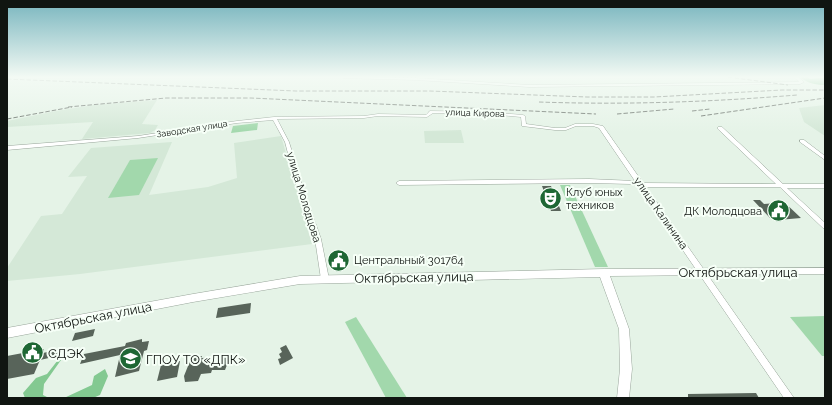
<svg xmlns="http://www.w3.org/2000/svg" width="832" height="405" font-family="Raleway,sans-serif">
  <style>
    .built { fill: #d4e8d7 }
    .green { fill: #a2d8ac }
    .forest { fill: #83c991 }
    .building { fill: #58645a }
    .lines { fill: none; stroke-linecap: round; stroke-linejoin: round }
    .minor-casing { stroke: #99a69b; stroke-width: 1 }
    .major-casing { stroke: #99a69b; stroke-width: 1 }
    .minor { fill: #fff; fill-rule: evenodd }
    .major { fill: #fff; fill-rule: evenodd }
    .rail { stroke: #616962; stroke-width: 1; stroke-dasharray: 4.5 2; stroke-linecap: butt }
    .labels { text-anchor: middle; stroke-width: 4; stroke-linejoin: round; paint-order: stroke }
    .far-street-label { font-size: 9px; fill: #101511; stroke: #f6fff7 }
    .poi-label { font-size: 11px; fill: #101511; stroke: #f6fff7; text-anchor: start }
    .street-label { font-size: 11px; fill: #101511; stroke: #f6fff7 }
    .near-street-label { font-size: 13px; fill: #101511; stroke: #f6fff7 }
    .near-poi-label { font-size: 13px; fill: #101511; stroke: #f6fff7; text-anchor: start }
  </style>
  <rect width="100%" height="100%" fill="#e5f3e7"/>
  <g class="built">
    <polygon points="157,100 142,124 158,125 155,130 150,133 82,139 93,122 7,127 7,121 56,111 93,105"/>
    <polygon points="825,105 825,136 804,122 799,108"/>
    <polygon points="461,130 464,143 425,143 424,131"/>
    <polygon points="281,136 312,244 80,274 7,281 7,268 41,216 62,214 87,176 68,177 91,148 172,142 149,195 208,187 237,178 234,143"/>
  </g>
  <g class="green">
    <polygon points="258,123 257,130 231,133 233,126"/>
    <polygon points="158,158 139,195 108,198 130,160"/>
    <polygon points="560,185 570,185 608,267 595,267"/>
    <polygon points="825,316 825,356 822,356 790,317"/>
    <polygon points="356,317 407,398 386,398 345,322"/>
  </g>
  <g class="forest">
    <path d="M799,77H808L810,79L825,77V85C815,85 808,83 799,77Z"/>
    <polygon points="58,360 61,360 44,384 43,395 49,398 25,398 23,393 36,378 47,374"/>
    <polygon points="105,369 108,376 100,395 93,398 64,398 92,385 94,376"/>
  </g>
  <g class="building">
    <polygon points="542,186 551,186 561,211 551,211"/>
    <polygon points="753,200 760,200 764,204 777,203 774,200 782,200 801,218 778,220 776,218 770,218"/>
    <polygon points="251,303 250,313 216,318 218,308"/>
    <polygon points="95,329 93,336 72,341 75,333"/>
    <polygon points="142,339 142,342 149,341 147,350 144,351 139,371 115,377 120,355 80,364 84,354 125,346 126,343"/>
    <polygon points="286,345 293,358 280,365 278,359 281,358 279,354 282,352 280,348"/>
    <polygon points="65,348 62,355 40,360 34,374 7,379 7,356 44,349 43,353"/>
    <polygon points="196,356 202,356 201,358 230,357 225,370 212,370 211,373 201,374 198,381 185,382 184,376 190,361"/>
    <polygon points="180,361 177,377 157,381 161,365"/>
    <polygon points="756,393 759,398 688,398 688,394"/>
  </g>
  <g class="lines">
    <defs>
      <g id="minor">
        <polygon points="341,77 369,77 416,78 529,85 799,82 794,77 798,77 804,82 800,84 529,87 416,80 343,78"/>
        <polygon points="430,111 488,112 523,115 525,116 526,124 555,128 565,128 575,124 593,124 603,126 643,183 776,184 718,129 718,127 722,127 783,184 825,184 825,188 787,188 825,223 825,229 823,228 780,187 646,187 794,398 784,398 639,186 632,184 589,183 399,185 396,183 399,181 589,179 635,181 599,128 593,126 576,126 566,130 555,130 522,126 521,117 488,114 433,113 427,117 378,116 364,118 277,119 289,142 303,188 321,239 329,279 328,281 325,282 322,281 321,279 315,239 297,188 285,142 273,120 237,123 138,138 7,150 7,146 138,136 237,121 274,117 364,116 378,114 426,115"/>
        <polygon points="800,140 804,140 825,156 825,160 800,142"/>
      </g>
      <polygon id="major" points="825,268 825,274 610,276 629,329 632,369 629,398 617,398 620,369 619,329 600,277 300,284 193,302 7,338 7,328 193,294 300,276 604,269"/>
    </defs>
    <use href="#minor" class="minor-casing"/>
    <use href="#major" class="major-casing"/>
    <use href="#minor" class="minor"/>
    <use href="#major" class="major"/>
    <g class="rail">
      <polyline points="728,77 788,85"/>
      <polyline points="7,79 296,91 430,91 587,97 654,97 782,90 825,90"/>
      <path d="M539,102C625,105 711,102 797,95"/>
      <polyline points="68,107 166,98 251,98 596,114"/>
      <polyline points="692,111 710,109"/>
      <polyline points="617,114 674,109"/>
      <polyline points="701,116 825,98"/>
      <polyline points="7,119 72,107"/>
    </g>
  </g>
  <linearGradient id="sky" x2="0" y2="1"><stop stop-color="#78b5be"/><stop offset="0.58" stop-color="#f3faf4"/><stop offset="1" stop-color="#f3faf4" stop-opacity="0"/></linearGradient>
  <rect width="832" height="133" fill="url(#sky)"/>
  <defs>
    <symbol id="theatre-disc" viewBox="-11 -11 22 22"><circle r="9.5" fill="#1e6734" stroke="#f6fff7"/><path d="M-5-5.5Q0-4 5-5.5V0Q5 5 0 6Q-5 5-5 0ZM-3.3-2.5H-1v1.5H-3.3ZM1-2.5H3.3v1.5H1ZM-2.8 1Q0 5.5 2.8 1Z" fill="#fff"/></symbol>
    <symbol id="civic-disc" viewBox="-11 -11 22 22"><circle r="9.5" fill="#1e6734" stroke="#f6fff7"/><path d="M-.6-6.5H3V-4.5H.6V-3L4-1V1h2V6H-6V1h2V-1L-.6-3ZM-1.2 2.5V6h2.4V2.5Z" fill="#fff"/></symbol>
    <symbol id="university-disc" viewBox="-11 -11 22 22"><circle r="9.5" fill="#1e6734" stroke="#f6fff7"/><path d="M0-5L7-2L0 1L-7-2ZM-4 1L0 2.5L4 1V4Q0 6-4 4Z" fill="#fff"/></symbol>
  </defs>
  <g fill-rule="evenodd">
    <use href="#theatre-disc" x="538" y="186" width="25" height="25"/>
    <use href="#civic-disc" x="766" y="198" width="25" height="25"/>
    <use href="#civic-disc" x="326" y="248" width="25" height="25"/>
    <use href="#civic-disc" x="20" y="340" width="25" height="25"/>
    <use href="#university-disc" x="118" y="346" width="25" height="25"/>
  </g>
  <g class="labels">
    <g class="far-street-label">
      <text transform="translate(475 113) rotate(2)" y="3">улица Кирова</text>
      <text transform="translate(192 129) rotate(-9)" y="3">Заводская улица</text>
    </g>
    <g class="poi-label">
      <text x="566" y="196">Клуб юных<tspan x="566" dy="13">техников</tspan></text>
      <text x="762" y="215" text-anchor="end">ДК Молодцова</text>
      <text x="354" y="264">Центральный 301764</text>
    </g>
    <g class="street-label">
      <text transform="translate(304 197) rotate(73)" y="4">улица Молодцова</text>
      <text transform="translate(661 213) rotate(55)" y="4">улица Калинина</text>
    </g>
    <g class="near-street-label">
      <text x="738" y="277">Октябрьская улица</text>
      <text transform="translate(414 277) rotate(-1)" y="5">Октябрьская улица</text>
      <text transform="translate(93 317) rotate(-11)" y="5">Октябрьская улица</text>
    </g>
    <g class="near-poi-label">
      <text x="48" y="358">СДЭК</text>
      <text x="146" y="364">ГПОУ ТО «ДПК»</text>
    </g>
  </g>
  <rect width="832" height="405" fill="none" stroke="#101511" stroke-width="16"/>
</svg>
